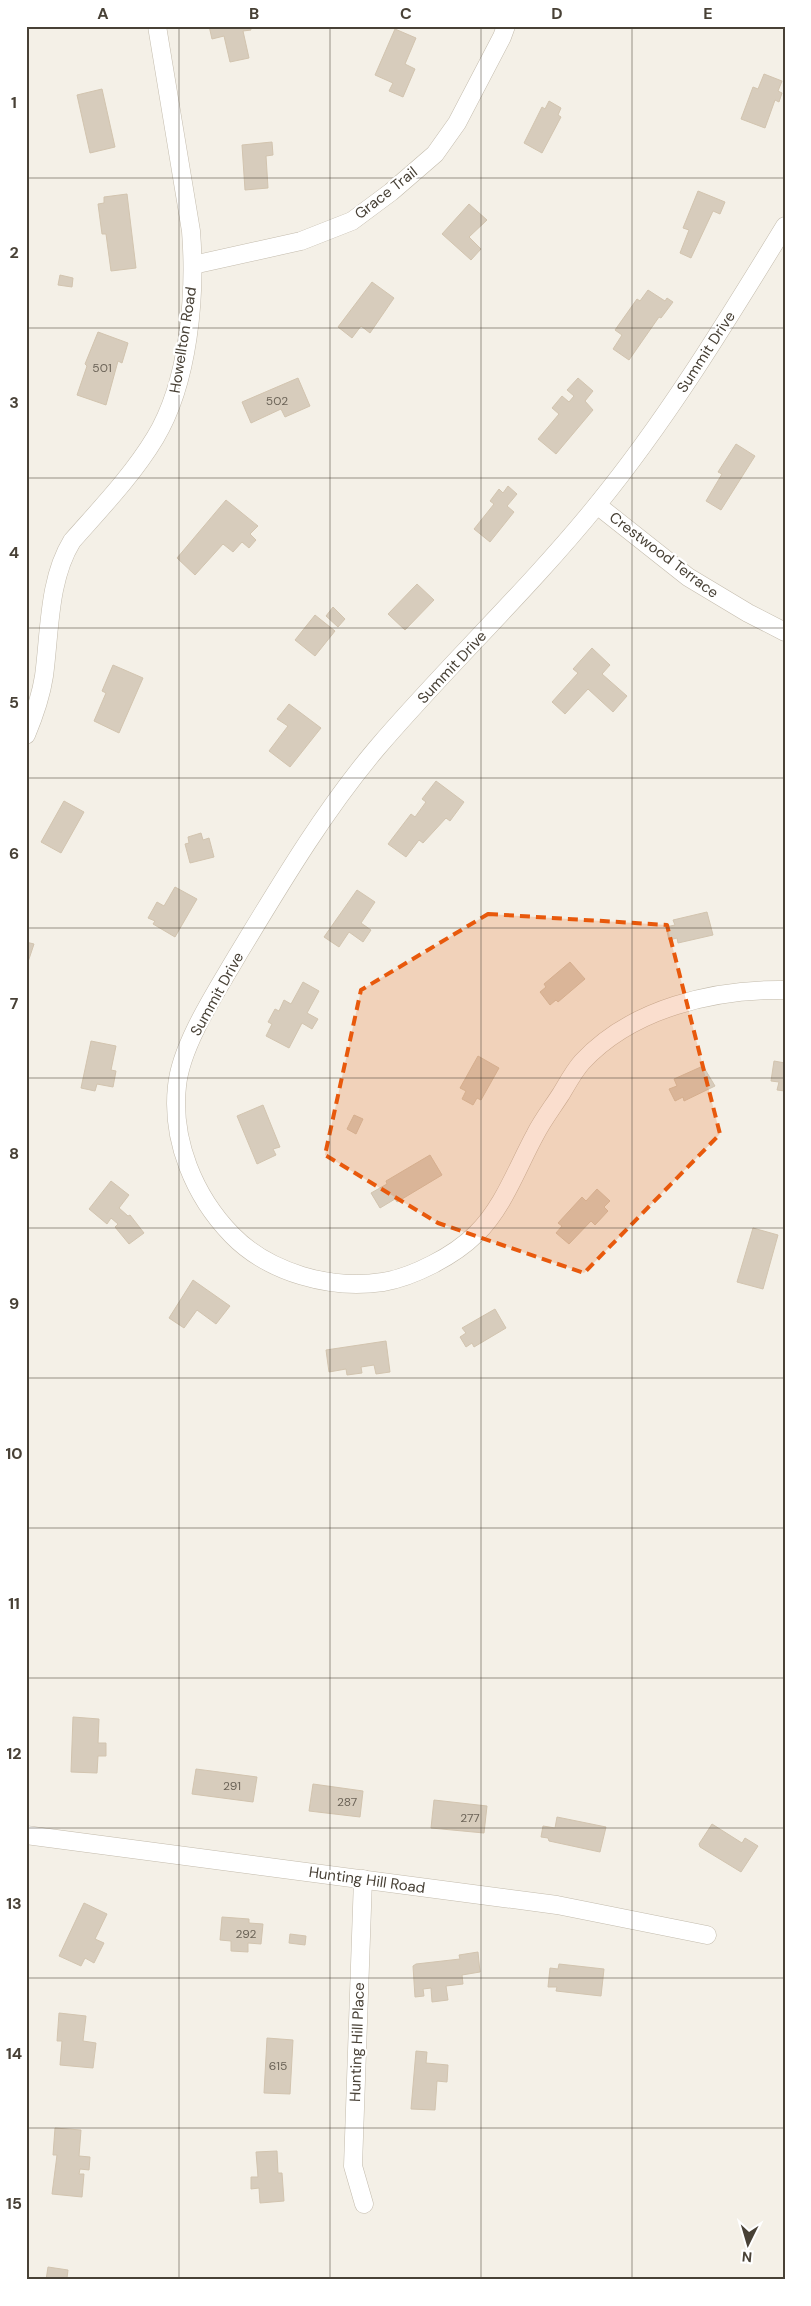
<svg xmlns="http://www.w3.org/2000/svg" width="811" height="2306" font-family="'DM Sans',sans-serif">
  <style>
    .building { fill: #d7ccbc; stroke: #d2c4af }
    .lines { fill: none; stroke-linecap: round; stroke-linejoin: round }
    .minor-casing { stroke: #c3bbac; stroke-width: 19 }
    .minor { stroke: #fff; stroke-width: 18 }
    .marked { fill: #e8590c; fill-opacity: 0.2; stroke: #e8590c; stroke-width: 4; stroke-dasharray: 10 6; stroke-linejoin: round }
    .grid { fill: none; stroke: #484136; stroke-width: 1; stroke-opacity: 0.55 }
    .labels { text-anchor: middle; stroke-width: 4.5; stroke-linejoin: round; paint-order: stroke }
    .number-label { font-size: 12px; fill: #6c6458 }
    .street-label { font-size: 15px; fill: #484136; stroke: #fff }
    .neatline { fill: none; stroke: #484136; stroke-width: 2 }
    .grid-label { font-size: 16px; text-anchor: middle; font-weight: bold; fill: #484136 }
  </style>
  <rect width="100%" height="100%" fill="#f4f0e7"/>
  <g class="building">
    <polygon points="209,26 250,26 251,30 243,31 249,58 230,62 224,36 212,39"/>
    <polygon points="395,29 416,38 405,64 415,69 403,97 389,91 393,83 375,75"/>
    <polygon points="764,74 782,81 778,91 782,93 779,102 775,100 765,128 741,119 753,87 758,89"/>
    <polygon points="102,89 115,147 90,153 77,95"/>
    <polygon points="549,101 561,108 558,115 561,117 542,153 524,143 542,107 545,109"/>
    <polygon points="272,142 273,155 266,156 268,188 245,190 242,145"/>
    <polygon points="698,191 725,202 720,214 713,211 691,258 680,253 689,230 683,228"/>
    <polygon points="127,194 136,268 111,271 106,234 102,234 98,204 104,203 104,197"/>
    <polygon points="469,204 487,220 469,237 481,249 471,260 442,234"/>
    <polygon points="60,275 73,278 72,287 58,285"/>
    <polygon points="372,282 394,298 370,333 361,326 352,338 338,327"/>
    <polygon points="648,290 665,301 667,298 673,302 661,318 659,317 629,360 613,349 622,335 615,330 637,299 640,301"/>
    <polygon points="98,332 128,343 122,363 118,361 106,405 77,395 87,366 85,364"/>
    <polygon points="298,378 310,406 285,417 281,409 251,423 242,402"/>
    <polygon points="578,378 593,391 585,401 593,410 556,454 538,439 559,414 552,408 562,396 569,402 574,396 567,390"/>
    <polygon points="736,444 755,456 721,510 706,501 722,474 718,472"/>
    <polygon points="508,486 517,494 507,506 514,512 490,542 474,529 494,504 490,501 499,489 503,493"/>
    <polygon points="226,500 258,526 250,534 256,540 249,548 242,542 233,552 223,544 195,575 177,558"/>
    <polygon points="417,584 434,600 405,630 388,614"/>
    <polygon points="333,607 345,619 338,627 326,616"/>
    <polygon points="315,615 335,631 315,656 295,640"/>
    <polygon points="592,648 610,665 602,674 627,696 613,712 588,689 565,714 552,702 578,673 573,669"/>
    <polygon points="113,665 143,678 119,733 94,721 106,693 102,691"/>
    <polygon points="289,704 321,728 290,767 269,751 288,726 277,719"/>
    <polygon points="436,781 464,802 450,821 446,818 423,843 419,840 406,857 388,844 411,814 415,817 426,802 422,799"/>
    <polygon points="64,801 84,812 61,853 41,842"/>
    <polygon points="201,833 203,840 209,838 214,857 190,863 185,844 189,843 188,837"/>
    <polygon points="175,887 197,899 175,937 153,924 155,921 148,918 157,902 164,906"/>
    <polygon points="357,890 375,902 361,923 371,930 363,942 349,932 339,947 324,937"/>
    <polygon points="707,912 713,935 678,943 677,938 669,940 666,927 675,925 673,920"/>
    <polygon points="26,942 34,944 26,968"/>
    <polygon points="570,962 585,979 558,1002 556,1000 550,1005 540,992 546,987 544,984"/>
    <polygon points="303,982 319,991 307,1013 318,1019 312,1029 302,1023 289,1048 266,1036 272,1024 268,1022 275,1009 279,1011 284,1000 291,1004"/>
    <polygon points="91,1041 116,1046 111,1070 116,1071 113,1087 97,1084 95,1091 81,1088"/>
    <polygon points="478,1056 499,1068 481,1100 477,1098 473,1105 462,1099 466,1091 460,1088"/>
    <polygon points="774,1061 785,1063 785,1091 777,1090 779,1082 771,1081"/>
    <polygon points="703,1066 715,1086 684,1101 683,1097 675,1101 669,1089 677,1086 674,1079"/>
    <polygon points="263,1105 280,1147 273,1149 276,1155 257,1164 237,1116"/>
    <polygon points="354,1115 363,1119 356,1134 347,1129"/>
    <polygon points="430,1155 442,1175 397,1202 395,1199 380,1208 371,1193 387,1184 386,1181"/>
    <polygon points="111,1181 129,1195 119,1208 128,1216 130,1215 144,1233 129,1244 115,1227 118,1224 111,1218 107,1224 89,1209"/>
    <polygon points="597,1189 610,1201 604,1207 608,1211 595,1225 591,1221 569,1244 556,1233 562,1226 558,1223 582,1197 586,1201"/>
    <polygon points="753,1228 778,1235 763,1289 737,1282"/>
    <polygon points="193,1280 230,1306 216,1324 197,1310 184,1328 169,1318"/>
    <polygon points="495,1309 506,1328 474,1347 472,1343 466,1347 460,1337 466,1333 462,1328"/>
    <polygon points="386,1341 390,1372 376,1374 374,1365 361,1367 362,1373 347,1375 346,1369 329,1372 326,1350"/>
    <polygon points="73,1717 99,1719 98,1743 106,1743 106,1756 98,1756 97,1773 71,1772"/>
    <polygon points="196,1769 257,1777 253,1802 192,1794"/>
    <polygon points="313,1784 363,1791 360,1817 309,1811"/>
    <polygon points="434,1800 487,1806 484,1833 431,1828"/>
    <polygon points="557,1817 606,1827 600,1852 549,1841 548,1838 541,1837 543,1826 555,1828"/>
    <polygon points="712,1824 742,1843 745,1838 758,1846 741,1872 700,1847 699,1844"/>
    <polygon points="84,1903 107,1914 95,1939 104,1943 94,1963 85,1958 81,1966 59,1956"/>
    <polygon points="222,1917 249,1919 249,1923 263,1924 261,1944 248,1943 248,1952 231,1951 231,1941 220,1940"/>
    <polygon points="290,1934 306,1936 305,1945 289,1943"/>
    <polygon points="478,1952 480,1972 462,1975 463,1984 446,1986 448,2000 432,2002 431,1988 423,1989 424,1996 415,1997 413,1966 416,1964 460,1959 459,1955"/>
    <polygon points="559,1964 604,1969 601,1996 556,1991 557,1987 548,1987 550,1968 558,1969"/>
    <polygon points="59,2013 86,2016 83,2041 96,2043 93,2068 60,2065 62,2041 57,2041"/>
    <polygon points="267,2038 293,2040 290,2094 264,2093"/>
    <polygon points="416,2051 427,2052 426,2063 448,2065 447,2082 437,2081 435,2110 411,2109"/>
    <polygon points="55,2128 81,2130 79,2156 90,2157 89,2170 80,2169 79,2174 84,2174 82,2197 52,2194 57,2155 53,2155"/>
    <polygon points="277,2151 278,2173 282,2173 284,2201 260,2203 259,2188 251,2189 251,2177 258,2177 256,2152"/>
    <polygon points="48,2267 68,2270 67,2278 73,2280 46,2280"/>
  </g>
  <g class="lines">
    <defs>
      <g id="minor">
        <path d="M785,226C726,322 668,418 597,505C528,590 448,665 377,748C323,812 280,885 237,956C216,992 181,1045 177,1086C171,1140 194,1196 232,1235C269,1273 331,1290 383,1282C413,1277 454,1256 476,1234C503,1208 517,1168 535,1135C542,1121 552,1108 561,1094C567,1084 574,1071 582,1062C632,1008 714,989 785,990"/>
        <polyline points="193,265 301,241 352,221 391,192 435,154 457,123 502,37 506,26"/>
        <polyline points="597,505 688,577 748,613 785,632"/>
        <path d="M26,735C34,716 41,696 44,676C50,632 48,580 72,541C101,508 132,476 155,438C189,382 196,295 191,231L157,26"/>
        <polyline points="26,1835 557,1905 707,1935"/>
        <polyline points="363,1879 353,2166 364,2204"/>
      </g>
    </defs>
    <use href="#minor" class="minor-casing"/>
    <use href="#minor" class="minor"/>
  </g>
  <path class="marked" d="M488,914L667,925L720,1134L584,1273L438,1223L325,1155L361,990Z"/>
  <path class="grid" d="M179,26V2280M330,26V2280M481,26V2280M632,26V2280M26,178H785M26,328H785M26,478H785M26,628H785M26,778H785M26,928H785M26,1078H785M26,1228H785M26,1378H785M26,1528H785M26,1678H785M26,1828H785M26,1978H785M26,2128H785"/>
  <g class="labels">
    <g class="number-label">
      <text x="102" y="372">501</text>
      <text x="277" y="405">502</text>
      <text x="232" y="1790">291</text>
      <text x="347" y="1806">287</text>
      <text x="470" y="1822">277</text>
      <text x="246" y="1938">292</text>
      <text x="278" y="2070">615</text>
    </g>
    <g class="street-label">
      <text transform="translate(386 193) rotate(-38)" y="5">Grace Trail</text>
      <text transform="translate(183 340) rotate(-81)" y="5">Howellton Road</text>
      <text transform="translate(706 352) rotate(-57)" y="5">Summit Drive</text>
      <text transform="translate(664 555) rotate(37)" y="5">Crestwood Terrace</text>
      <text transform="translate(452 667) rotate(-47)" y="5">Summit Drive</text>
      <text transform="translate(217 994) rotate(-61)" y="5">Summit Drive</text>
      <text transform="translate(367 1880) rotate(8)" y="5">Hunting Hill Road</text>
      <text transform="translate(357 2042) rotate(-88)" y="5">Hunting Hill Place</text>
    </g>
  </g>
  <rect width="811" height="2306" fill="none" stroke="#ffffff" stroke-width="55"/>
  <g transform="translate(748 2244) rotate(185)" stroke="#ffffff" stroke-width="4" paint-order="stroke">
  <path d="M0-4L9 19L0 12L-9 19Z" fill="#484136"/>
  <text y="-8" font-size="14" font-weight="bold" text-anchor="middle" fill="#484136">N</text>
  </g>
  <rect x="28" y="28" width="756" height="2250" class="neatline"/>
  <g class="grid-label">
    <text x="103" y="19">A</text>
    <text x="254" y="19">B</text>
    <text x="406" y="19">C</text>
    <text x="557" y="19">D</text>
    <text x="708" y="19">E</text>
    <text x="14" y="108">1</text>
    <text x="14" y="258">2</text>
    <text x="14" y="408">3</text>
    <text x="14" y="558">4</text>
    <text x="14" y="708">5</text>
    <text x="14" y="859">6</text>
    <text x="14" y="1009">7</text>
    <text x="14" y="1159">8</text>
    <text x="14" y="1309">9</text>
    <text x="14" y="1459">10</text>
    <text x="14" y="1609">11</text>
    <text x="14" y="1759">12</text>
    <text x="14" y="1909">13</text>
    <text x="14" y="2059">14</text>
    <text x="14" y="2209">15</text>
  </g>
</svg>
